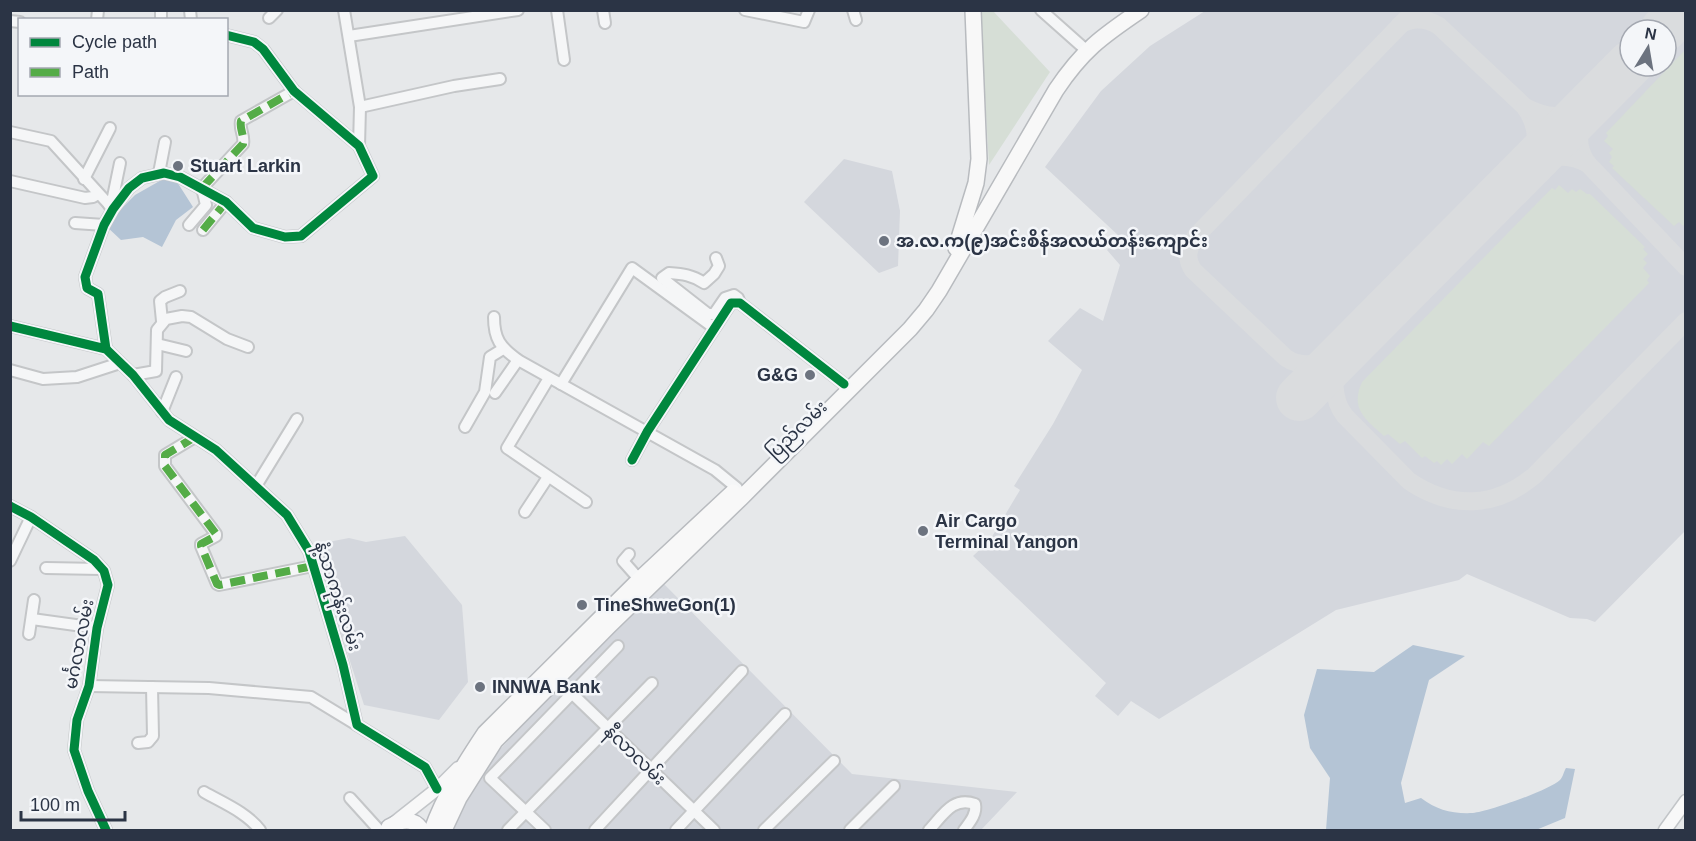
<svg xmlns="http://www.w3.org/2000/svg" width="1696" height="841" font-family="Helvetica,'Noto Sans Myanmar',sans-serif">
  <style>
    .built { fill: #d4d7dd; fill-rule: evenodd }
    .green { fill: #d6ded6 }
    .water { fill: #b4c4d5 }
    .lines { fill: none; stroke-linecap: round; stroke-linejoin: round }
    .taxiway { stroke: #dadcde; stroke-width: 18 }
    .runway { stroke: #dadcde; stroke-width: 46 }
    .minor-casing { stroke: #c4c6c8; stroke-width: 14 }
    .major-casing { stroke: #c2c5c8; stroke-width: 15 }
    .highway-casing { stroke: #b8bbbf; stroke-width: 18 }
    .minor { stroke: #f5f6f7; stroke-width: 10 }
    .major { stroke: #f8f8f8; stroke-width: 12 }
    .highway { stroke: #f8f8f8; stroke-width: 15 }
    .quiet { stroke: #54ac47; stroke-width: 8; stroke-dasharray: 15 8; stroke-linecap: butt }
    .cycleway-casing { stroke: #f4f6f9; stroke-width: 13 }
    .cycleway { stroke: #00873e; stroke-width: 9 }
    .poi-dot { fill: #6c737f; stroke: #f4f6f9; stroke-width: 2 }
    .labels { text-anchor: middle; stroke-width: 5; stroke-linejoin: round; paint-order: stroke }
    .poi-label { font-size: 18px; font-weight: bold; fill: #2b3445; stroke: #f4f6f9; text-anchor: start }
    .street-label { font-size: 18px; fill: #2b3445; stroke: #f4f6f9 }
  </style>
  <rect width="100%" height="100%" fill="#e6e8ea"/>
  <g class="built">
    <path d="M1205,11H1685V531L1595,622L1587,619L1570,618L1467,574L1459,580L1336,610L1159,719L1131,701L1118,716L1095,696L1106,683L973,556L990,540L1020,490L1014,486L1053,424L1082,370L1048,341L1080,308L1103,321L1120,265L1107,250L1120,237L1045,167L1101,91L1150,46ZM1630,30H1666V66H1630Z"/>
    <polygon points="844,159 892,171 900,211 898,266 879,273 804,202"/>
    <polygon points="405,536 462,605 468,682 439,720 364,705 313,545 349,538 366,542"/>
    <polygon points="661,581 852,774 1017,792 981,830 451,830 464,795 490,760 609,633"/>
  </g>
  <g class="green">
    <polygon points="980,11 993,11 1050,72 989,165"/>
    <polygon points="1685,50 1685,224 1683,226 1679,222 1674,226 1612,168 1614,166 1609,162 1612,157 1609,153 1613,149 1604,141 1608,136 1606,133"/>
    <path d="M1559,185L1568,193L1572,189L1576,192L1580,189L1587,194H1590L1645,247L1643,249L1648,254L1643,259L1647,263L1643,268L1650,276L1647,280L1649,283L1489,446L1483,442L1467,459L1462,454L1452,464L1447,459L1441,465L1437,461L1434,463L1425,456L1422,458L1405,441L1400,444L1388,434L1384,436C1365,419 1350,409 1362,382L1552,188L1555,190Z"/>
  </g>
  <g class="water">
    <polygon points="172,174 193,207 176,220 162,247 143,237 121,240 105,225 135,195"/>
    <path d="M1413,645L1465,656L1429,680L1401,783L1405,803L1421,798C1437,810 1452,814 1473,813C1487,812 1550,790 1560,780C1563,777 1564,771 1566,768L1575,769L1565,818L1536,830H1326L1330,778L1310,748L1304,715L1317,669L1374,672Z"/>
  </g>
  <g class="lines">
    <g class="taxiway">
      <path d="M1400,25C1413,17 1426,18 1439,26L1525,107C1539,127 1539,147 1528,169"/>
      <path d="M1525,107C1550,120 1563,118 1589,106"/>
      <path d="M1588,164C1574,146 1578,125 1589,106"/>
      <path d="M1529,167C1549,156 1568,152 1588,164L1686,267"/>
      <path d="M1340,356C1323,364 1303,369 1286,358L1193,270C1185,258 1188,248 1196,236L1415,10"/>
      <path d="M1340,356C1332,375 1332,400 1345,416L1409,481C1452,510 1496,508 1535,475L1686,321"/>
    </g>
    <g class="runway">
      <polyline points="1663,30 1682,10"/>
      <polyline points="1299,398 1630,64"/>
    </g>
    <defs>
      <g id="minor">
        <polyline points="161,10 161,20"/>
        <polyline points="190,10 191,20"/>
        <polyline points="344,10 360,107 359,146"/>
        <polyline points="557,10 564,60"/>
        <polyline points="603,10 605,23"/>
        <polyline points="745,10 804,22 809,10"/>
        <polyline points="853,10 856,20"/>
        <polyline points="1041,10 1086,50"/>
        <polyline points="269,18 277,10"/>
        <polyline points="97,20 98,10"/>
        <polyline points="10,21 20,22"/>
        <polyline points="349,36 518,10"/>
        <polyline points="360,107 454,86 500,79"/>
        <polyline points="10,132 51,141 113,209"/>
        <polyline points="159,173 165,142"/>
        <polyline points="84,179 110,128"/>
        <polyline points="10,181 85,198 93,197 98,194"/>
        <polyline points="109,205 113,197 120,163"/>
        <polyline points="75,223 104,225"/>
        <path d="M189,225L206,205L202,188L243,144C245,136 239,129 241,121L294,91"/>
        <polyline points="203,230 226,202"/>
        <path d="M716,258L719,266L714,274L704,283C692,275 683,274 669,273L662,278L708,314H714L725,298L734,295L738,298L740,303"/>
        <path d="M494,317C494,339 500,347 518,360L715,470L737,488"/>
        <polyline points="162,321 160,301 165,297 180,291"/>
        <polyline points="10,326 106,349 133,375 169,420 216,450 287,515 309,551 343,665 357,725 425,767 437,789"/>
        <polyline points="157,344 186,351"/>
        <polyline points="106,349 98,294 87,288 85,277 104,225 113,209 129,188 142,178 164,173 180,177 226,202 253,228 285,237 301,236 373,176 359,146 294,91 263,49 254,42 226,35"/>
        <polyline points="10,370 43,379 77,377 120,363"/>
        <polyline points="133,375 156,371 157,330 166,319 182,316 191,317 227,339 248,347"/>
        <polyline points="549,378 507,448 586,502"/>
        <polyline points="561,384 632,268 713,327"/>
        <polyline points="495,393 518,360"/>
        <polyline points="162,412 176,377"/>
        <polyline points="465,427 485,392 490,357 503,349"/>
        <polyline points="195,437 165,455 165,466 216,534 216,536 201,544 201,546 217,584 219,585 313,566"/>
        <polyline points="632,460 647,432 731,303 740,303 844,384"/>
        <polyline points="256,486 297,419"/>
        <polyline points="10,506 31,517 94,560 104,571 108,585 97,628 89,686 77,720 74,750 88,791 106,830"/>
        <polyline points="525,512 548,477"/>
        <polyline points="629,554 623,561 639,579"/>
        <polyline points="10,561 31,517"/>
        <polyline points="46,568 101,569"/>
        <polyline points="32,619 97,628"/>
        <polyline points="29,634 34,600"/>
        <polyline points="557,679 714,830"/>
        <polyline points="89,686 209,688 311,697 357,725"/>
        <polyline points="138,743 148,742 153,736 152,687"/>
        <path d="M204,792C223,803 246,812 260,830"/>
        <polyline points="350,798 379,830"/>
        <polyline points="508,830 652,683"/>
        <polyline points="545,830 490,778 618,646"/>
        <polyline points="595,830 742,671"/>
        <polyline points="676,830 785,714"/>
        <polyline points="764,830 834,761"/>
        <polyline points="850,830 894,786"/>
        <path d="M929,830C943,815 953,796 975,804C977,814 970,822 964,830"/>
      </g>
      <g id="major">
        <polyline points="394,823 437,789 458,768"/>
        <polyline points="1665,830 1686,801"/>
      </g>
      <g id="highway">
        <polyline points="956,248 976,183 979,159 973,10"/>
        <path d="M389,827C401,820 413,817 422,830"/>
        <path d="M432,830C444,796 465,763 485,733L642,577L733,492"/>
        <path d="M444,830L459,798L495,741L609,626L741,498L910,329L926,310L939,291L1056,90C1082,51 1101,37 1141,10"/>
      </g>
    </defs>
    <use href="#minor" class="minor-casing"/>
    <use href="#major" class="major-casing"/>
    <use href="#highway" class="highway-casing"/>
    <use href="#minor" class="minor"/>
    <use href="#major" class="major"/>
    <use href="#highway" class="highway"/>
    <g class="quiet">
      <path d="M202,188L243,144C245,136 239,129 241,121L294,91"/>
      <polyline points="203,230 226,202"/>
      <polyline points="195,437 165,455 165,466 216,534 216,536 201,544 201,546 217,584 219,585 313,566"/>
    </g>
    <defs>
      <g id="cycleway">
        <polyline points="10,326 106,349 133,375 169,420 216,450 287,515 309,551 343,665 357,725 425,767 437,789"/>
        <polyline points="106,349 98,294 87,288 85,277 104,225 113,209 129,188 142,178 164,173 180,177 226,202 253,228 285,237 301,236 373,176 359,146 294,91 263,49 254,42 226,35"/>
        <polyline points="632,460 647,432 731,303 740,303 844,384"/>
        <polyline points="10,506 31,517 94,560 104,571 108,585 97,628 89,686 77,720 74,750 88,791 106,830"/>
      </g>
    </defs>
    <use href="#cycleway" class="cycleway-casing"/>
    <use href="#cycleway" class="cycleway"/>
  </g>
  <g class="poi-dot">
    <circle cx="178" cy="166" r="6"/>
    <circle cx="884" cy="241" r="6"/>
    <circle cx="810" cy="375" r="6"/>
    <circle cx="923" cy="531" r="6"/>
    <circle cx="582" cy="605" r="6"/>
    <circle cx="480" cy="687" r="6"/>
  </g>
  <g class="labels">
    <g class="poi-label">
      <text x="190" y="172">Stuart Larkin</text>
      <text x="896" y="247">အ.လ.က(၉)အင်းစိန်အလယ်တန်းကျောင်း</text>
      <text x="798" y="381" text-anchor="end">G&amp;G</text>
      <text x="935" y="527">Air Cargo<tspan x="935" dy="21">Terminal Yangon</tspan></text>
      <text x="594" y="611">TineShweGon(1)</text>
      <text x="492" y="693">INNWA Bank</text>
    </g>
    <g class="street-label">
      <text transform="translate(797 430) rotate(-44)" y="6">ပြည်လမ်း</text>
      <text transform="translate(338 596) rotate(72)" y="6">နံ့သာကုန်းလမ်း</text>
      <text transform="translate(79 644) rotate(-79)" y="6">မင်္ဂလာလမ်း</text>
      <text transform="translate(635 755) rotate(44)" y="6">နီလာလမ်း</text>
    </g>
  </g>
  <rect width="1696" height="841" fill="none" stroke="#2b3445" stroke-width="24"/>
  <rect x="18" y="18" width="210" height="78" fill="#f4f6f9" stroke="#a4a8b1" stroke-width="1.5"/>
  <rect x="30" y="38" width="30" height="9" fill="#00873e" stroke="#a4a8b1" stroke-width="1.5"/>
  <text x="72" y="48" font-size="18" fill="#2b3445">Cycle path</text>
  <rect x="30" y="68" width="30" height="9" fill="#54ac47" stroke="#a4a8b1" stroke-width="1.5"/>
  <text x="72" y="78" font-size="18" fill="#2b3445">Path</text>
  <g transform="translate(1648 48) rotate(11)"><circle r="28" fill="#f4f6f9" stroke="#a4a8b1" stroke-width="1.5"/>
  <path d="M0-4.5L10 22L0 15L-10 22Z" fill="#6c737f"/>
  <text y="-9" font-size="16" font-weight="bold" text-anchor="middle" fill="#2b3445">N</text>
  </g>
  <path d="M21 811v9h104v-9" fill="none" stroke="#2b3445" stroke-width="3"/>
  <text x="30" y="811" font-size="18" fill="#2b3445" stroke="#f4f6f9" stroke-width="4.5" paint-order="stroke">100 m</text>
</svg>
